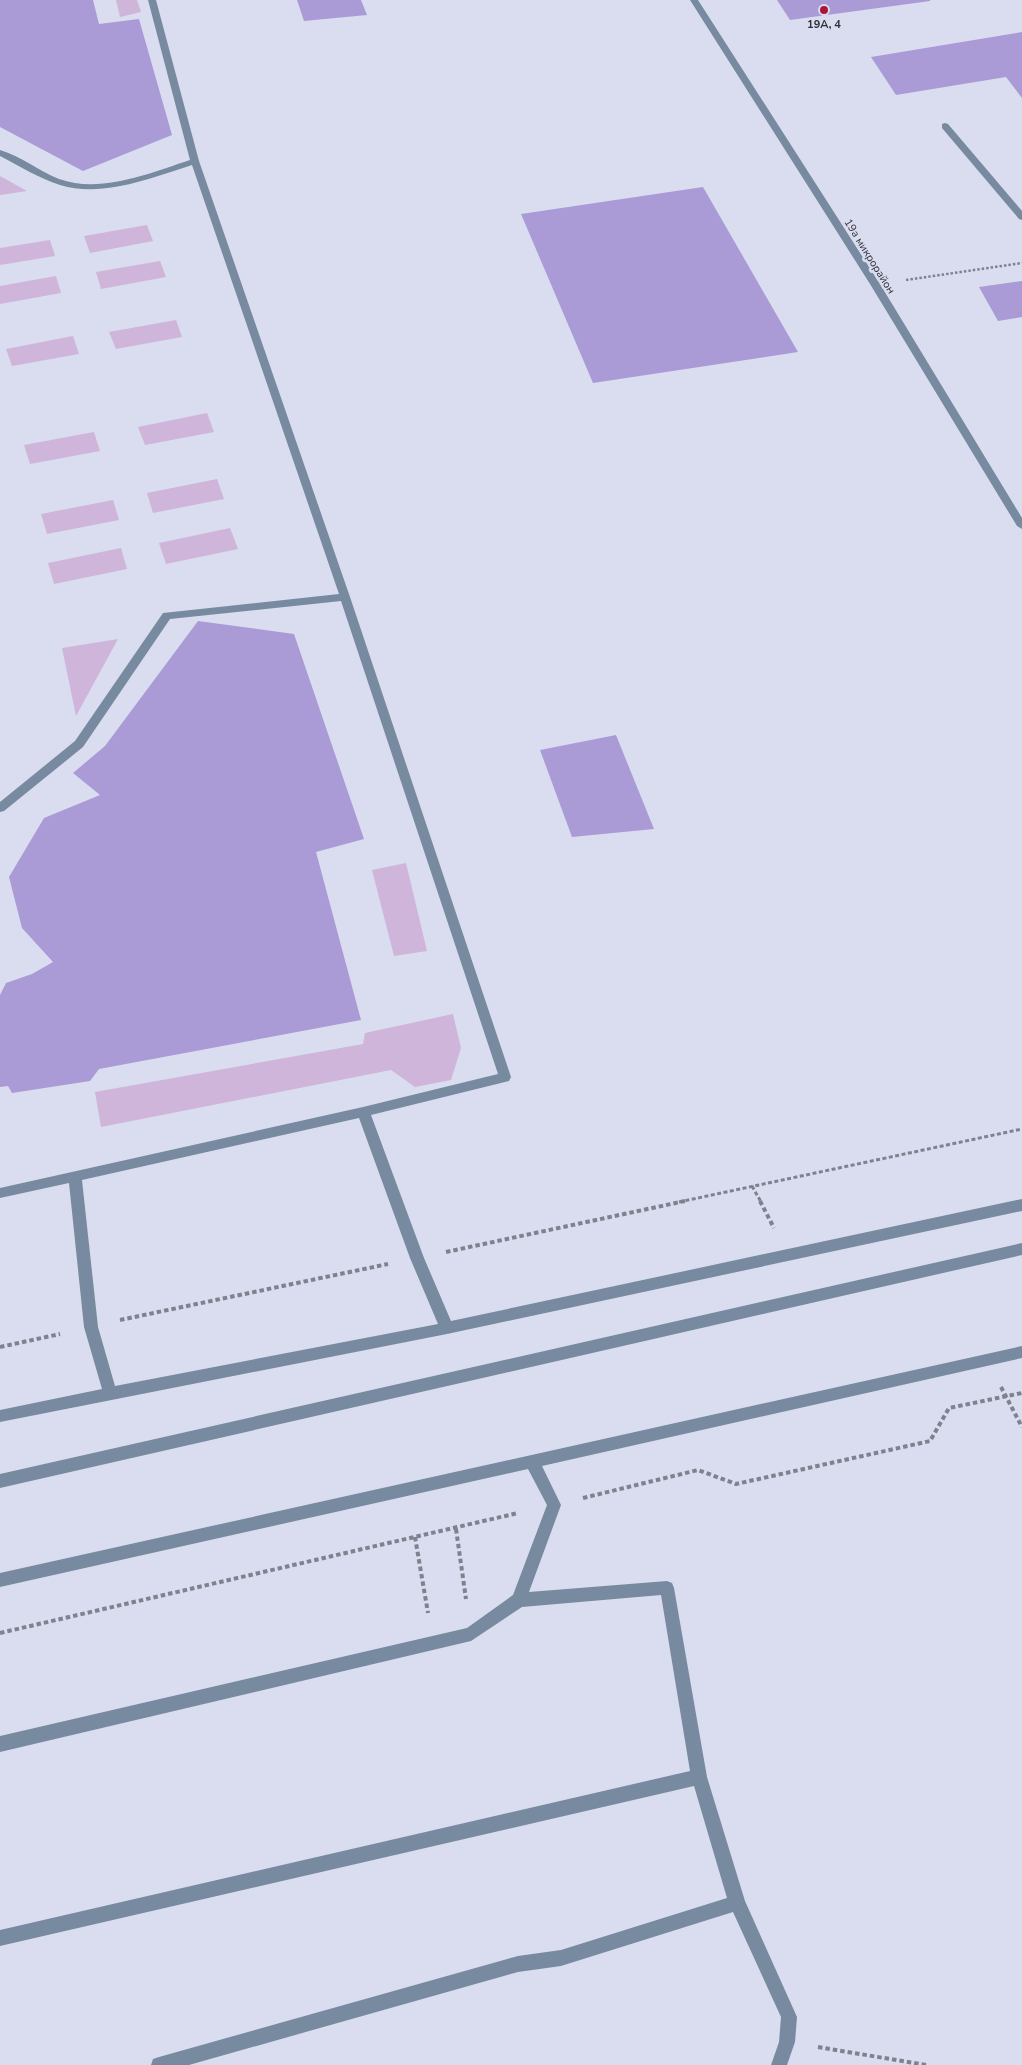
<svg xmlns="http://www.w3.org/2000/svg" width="1022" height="2065" font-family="'Nunito Sans',sans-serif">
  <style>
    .green { fill: #cfb5da }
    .building { fill: #aa9bd7 }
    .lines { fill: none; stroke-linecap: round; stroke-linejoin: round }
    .path-far2 { stroke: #7f828e; stroke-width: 2.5; stroke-dasharray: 2.5 2; stroke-linecap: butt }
    .path-far1 { stroke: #7f828e; stroke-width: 3; stroke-dasharray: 4 2.5; stroke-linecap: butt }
    .path { stroke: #7f828e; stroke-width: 4; stroke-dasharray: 4.5 3; stroke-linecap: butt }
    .minor { fill: #788aa0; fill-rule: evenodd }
    .poi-dot { fill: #ab1635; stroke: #d9ddef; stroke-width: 2 }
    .labels { text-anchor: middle; stroke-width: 5; stroke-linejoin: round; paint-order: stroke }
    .far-poi-label { font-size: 11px; font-weight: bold; fill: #2e3036; stroke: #d9ddef }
    .far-street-label { font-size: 11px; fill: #2e3036; stroke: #d9ddef }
  </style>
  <rect width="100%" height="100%" fill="#d9ddef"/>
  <g class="green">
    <polygon points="116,0 137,0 141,12 120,17"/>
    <polygon points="0,176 27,191 0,195"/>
    <polygon points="147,225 153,241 90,253 84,236"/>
    <polygon points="50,240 55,256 0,265 0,248"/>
    <polygon points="160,261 166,277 101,289 96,272"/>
    <polygon points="56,276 61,293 0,304 0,286"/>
    <polygon points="176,320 182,337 116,349 109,332"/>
    <polygon points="73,336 79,354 12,366 6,349"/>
    <polygon points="207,413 214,432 145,445 138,427"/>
    <polygon points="94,432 100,451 30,464 24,445"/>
    <polygon points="217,479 224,499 153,513 147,493"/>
    <polygon points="113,500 119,520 47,534 41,514"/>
    <polygon points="230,528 238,549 166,564 159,543"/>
    <polygon points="121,548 127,569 54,584 48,563"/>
    <polygon points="118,639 76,716 62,648"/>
    <polygon points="406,863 427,951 394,956 372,870"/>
    <polygon points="453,1014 461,1048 451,1080 415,1087 391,1070 101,1127 95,1092 363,1044 365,1033"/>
  </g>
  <g class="building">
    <polygon points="0,0 93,0 99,24 139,19 172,135 83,171 0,127"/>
    <polygon points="297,0 361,0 367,15 304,21"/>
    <polygon points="777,0 930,0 930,1 790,20"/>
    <polygon points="1022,32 1022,98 1006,77 896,95 871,57"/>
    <polygon points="703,187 798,352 593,383 521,214"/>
    <polygon points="1022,281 1022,317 998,321 979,287"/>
    <polygon points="198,621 294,634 364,839 316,852 361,1020 99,1069 90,1081 12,1093 8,1086 0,1087 0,995 6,983 32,974 53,962 22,928 9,877 44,818 100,795 73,773 105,746"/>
    <polygon points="616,735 654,829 572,837 540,750"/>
  </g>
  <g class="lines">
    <polyline class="path-far2" points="906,280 1022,263"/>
    <g class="path-far1">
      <polyline points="752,1186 761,1202"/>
      <polyline points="679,1202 1022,1129"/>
    </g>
    <g class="path">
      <polyline points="760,1201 774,1228"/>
      <polyline points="446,1252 685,1201"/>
      <polyline points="120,1320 388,1264"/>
      <polyline points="0,1347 60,1334"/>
      <polyline points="1001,1387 1022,1427"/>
      <polyline points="583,1498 698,1470 736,1484 930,1441 949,1408 1022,1393"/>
      <polyline points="456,1529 466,1599"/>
      <polyline points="415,1537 428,1613"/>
      <polyline points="0,1633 518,1513"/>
      <polyline points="818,2047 926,2065"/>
    </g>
    <g class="minor">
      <path d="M148,0H156L199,161L350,597L511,1077L509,1081L505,1082L371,1115L424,1258L451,1321L1022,1199V1211L447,1334L0,1422V1410L102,1389L84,1327L69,1183L0,1198V1188L363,1107L498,1074L341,601L170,619L83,747L4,811L0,812V802L75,741L163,613L339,594L192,165C151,178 103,198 60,185C39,178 19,166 0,156V150C21,156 39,171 59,179C101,194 150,173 190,160ZM359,1118L410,1258L438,1324L115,1386L98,1327L82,1180Z"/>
      <polygon points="690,0 698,0 880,284 1022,518 1022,529 1017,526 870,284"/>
      <polygon points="945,123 948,124 1022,211 1022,220 1019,219 942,128 942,124"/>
      <polygon points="1022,1243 1022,1255 0,1488 0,1474"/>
      <polygon points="1022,1346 1022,1358 542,1466 561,1505 529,1592 667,1581 672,1583 674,1588 707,1777 745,1901 797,2017 795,2042 787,2065 771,2065 779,2042 781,2017 733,1912 561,1966 518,1972 189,2065 151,2065 153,2059 159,2057 518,1956 561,1950 727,1898 694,1786 0,1946 0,1930 690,1771 661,1595 522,1607 471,1641 0,1752 0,1736 467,1628 513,1595 547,1505 528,1469 0,1587 0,1573"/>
    </g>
  </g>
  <circle class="poi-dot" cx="824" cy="10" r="5"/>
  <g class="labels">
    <g class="far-poi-label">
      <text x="824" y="28">19А, 4</text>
    </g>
    <g class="far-street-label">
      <text transform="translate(870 256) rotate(58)" y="4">19а микрорайон</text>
    </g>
  </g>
</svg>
